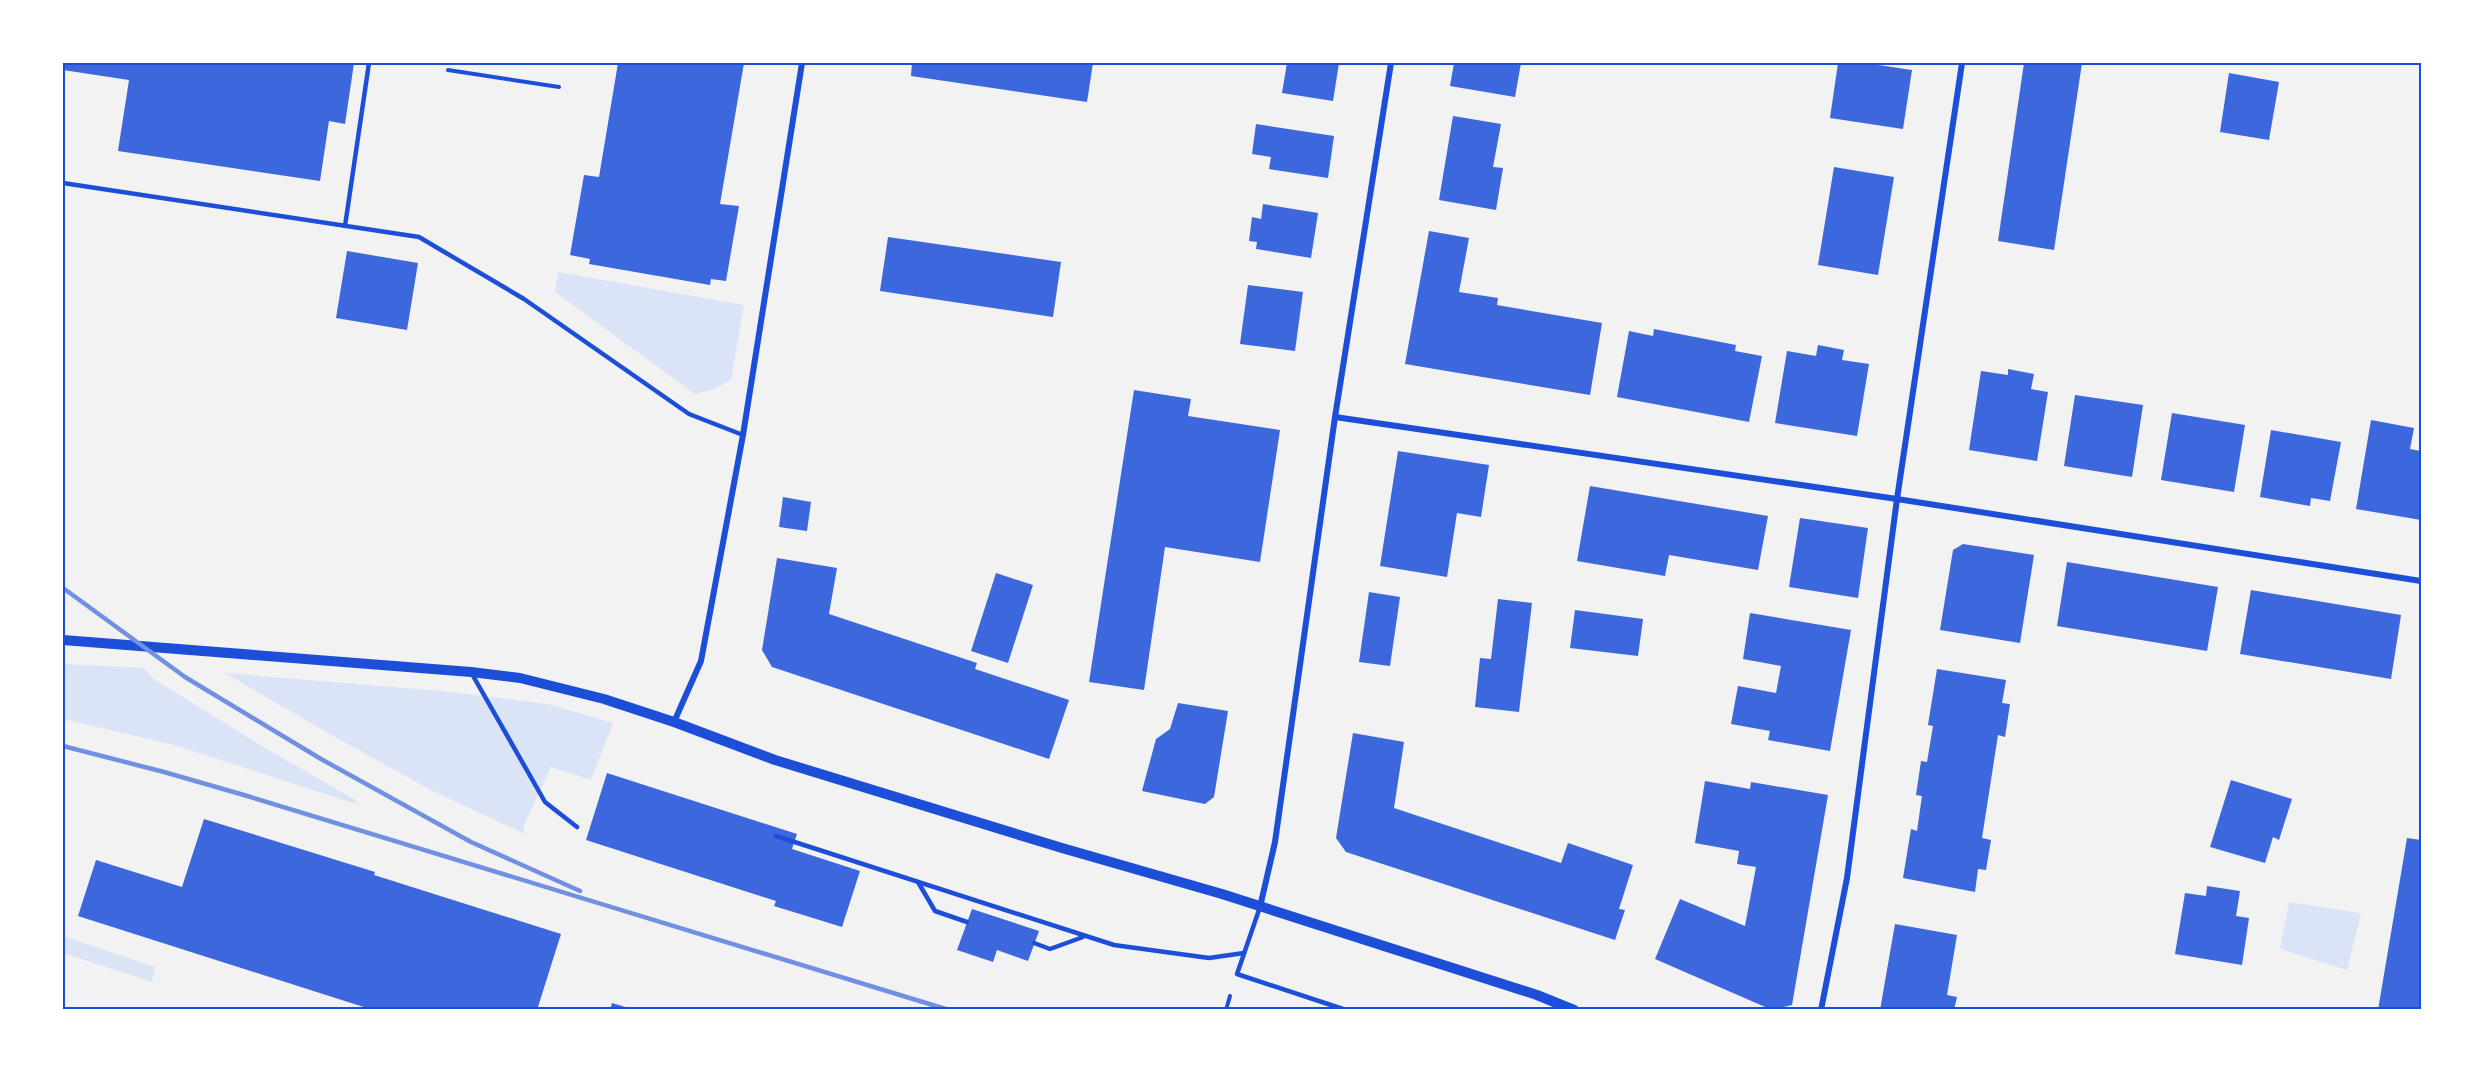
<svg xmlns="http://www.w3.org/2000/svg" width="2484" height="1073" font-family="'PT Sans',sans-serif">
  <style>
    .green { fill: #dbe4f7 }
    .building { fill: #3d67dc }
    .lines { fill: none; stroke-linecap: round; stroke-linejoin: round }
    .path { stroke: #1d4ed8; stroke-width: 4 }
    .service { stroke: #1d4ed8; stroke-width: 4.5 }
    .minor { stroke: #1d4ed8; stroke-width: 6 }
    .tertiary { stroke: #1d4ed8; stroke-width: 10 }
    .rail { stroke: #7290e2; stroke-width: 4.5 }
    .neatline { fill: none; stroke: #1d4ed8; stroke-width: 2 }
  </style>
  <rect width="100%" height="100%" fill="#f2f2f2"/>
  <g class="green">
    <polygon points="558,272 744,305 731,380 714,389 695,394 555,292"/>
    <polygon points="63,664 144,668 152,678 272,752 357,801 356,804 174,745 63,719"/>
    <polygon points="225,673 442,691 548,704 613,723 591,780 551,767 523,827 525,834 431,790 333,736"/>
    <polygon points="2289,902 2361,913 2347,970 2280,949"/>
    <polygon points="63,936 155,967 152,982 63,953"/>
  </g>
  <g class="building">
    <polygon points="63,63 354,63 345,124 329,121 320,181 118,151 129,80 63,70"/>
    <polygon points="618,63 744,63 720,204 739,206 726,281 711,279 710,285 589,264 590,259 570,255 584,175 599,177"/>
    <polygon points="912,63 1093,63 1087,102 911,76"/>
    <polygon points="1287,63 1339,63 1333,101 1282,93"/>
    <polygon points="1454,63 1521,63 1515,97 1450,86"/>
    <polygon points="1838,63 1865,63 1912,70 1903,129 1830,118"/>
    <polygon points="2024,63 2082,63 2054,250 1998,241"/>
    <polygon points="2229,73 2279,82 2269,140 2220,132"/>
    <polygon points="1453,116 1501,124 1493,167 1503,168 1496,210 1439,200"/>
    <polygon points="1256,124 1334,136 1328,178 1269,169 1271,157 1252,154"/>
    <polygon points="1834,167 1894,177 1878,275 1818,265"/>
    <polygon points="1263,204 1318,213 1311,258 1256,249 1257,242 1249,241 1252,217 1261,219"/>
    <polygon points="1429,231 1469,238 1459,292 1498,298 1497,305 1602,323 1590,395 1405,364"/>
    <polygon points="888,237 1061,262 1053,317 880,291"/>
    <polygon points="347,251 418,263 407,330 336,318"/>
    <polygon points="1248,285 1303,292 1295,351 1240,344"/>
    <polygon points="1654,329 1736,345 1735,351 1762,356 1749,422 1617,397 1629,331 1653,336"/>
    <polygon points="1818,345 1844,350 1842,360 1869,364 1857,436 1775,423 1787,351 1816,356"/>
    <polygon points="2008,369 2034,374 2031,389 2048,392 2037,461 1969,450 1981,371 2008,375"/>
    <polygon points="1134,390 1191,399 1188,416 1280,430 1260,562 1165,547 1144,690 1089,682"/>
    <polygon points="2075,395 2143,405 2132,477 2064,466"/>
    <polygon points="2172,413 2245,425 2234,492 2161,480"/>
    <polygon points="2371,420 2414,428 2410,449 2421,451 2421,520 2356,509"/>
    <polygon points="2271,430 2341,442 2330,501 2311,498 2310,506 2260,497"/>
    <polygon points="1398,451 1489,465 1481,517 1457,513 1447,577 1380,566"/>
    <polygon points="1590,486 1768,516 1758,570 1669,555 1665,576 1577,561"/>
    <polygon points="783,497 811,502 807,531 779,527"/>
    <polygon points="1800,518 1868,528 1858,598 1789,587"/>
    <polygon points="1963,544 2034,555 2020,643 1940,630 1953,550"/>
    <polygon points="777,558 837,568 829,614 977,663 975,669 1069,700 1049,759 772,667 762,650"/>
    <polygon points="2067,562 2218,587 2207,651 2057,626"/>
    <polygon points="996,573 1033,585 1008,663 971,651"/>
    <polygon points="2251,590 2401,615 2391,679 2240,654"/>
    <polygon points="1369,592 1400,597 1390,666 1359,662"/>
    <polygon points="1498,599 1532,603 1519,712 1475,707 1480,658 1491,659"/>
    <polygon points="1575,610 1643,619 1638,656 1570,648"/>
    <polygon points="1750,613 1851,630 1830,751 1768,740 1770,731 1731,724 1738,686 1776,693 1781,666 1743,659"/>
    <polygon points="1937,669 2006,680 2002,703 2010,704 2005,737 1998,735 1982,838 1991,840 1986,870 1978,869 1975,892 1903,878 1911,829 1917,831 1922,796 1916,795 1921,761 1927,762 1933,726 1928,725"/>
    <polygon points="1178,703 1228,711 1214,797 1205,804 1142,791 1156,739 1170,729"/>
    <polygon points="1353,733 1404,742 1394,808 1561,863 1568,843 1633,865 1619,909 1625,910 1615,940 1346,852 1336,838"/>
    <polygon points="607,773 797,834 792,849 860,871 842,927 774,906 776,901 586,840"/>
    <polygon points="2231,780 2292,799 2279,840 2273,837 2265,863 2210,847"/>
    <polygon points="1705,781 1750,789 1751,782 1828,795 1792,1005 1772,1010 1655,959 1680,899 1745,926 1756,867 1737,864 1739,851 1695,843"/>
    <polygon points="204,819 375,872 374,875 561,934 537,1010 373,1010 78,916 96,860 182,887"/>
    <polygon points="2407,838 2421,840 2421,1010 2378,1010"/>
    <polygon points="2207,886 2240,891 2236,916 2249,918 2242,965 2175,954 2185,893 2206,896"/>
    <polygon points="972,909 1039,931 1028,961 997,950 993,962 957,950"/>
    <polygon points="1895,924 1957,935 1947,995 1957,997 1954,1010 1880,1010"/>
    <polygon points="612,1003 632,1009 632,1010 610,1010"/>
  </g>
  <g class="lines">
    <g class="path">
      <polyline points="448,70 559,87"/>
      <polyline points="1226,1010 1230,996"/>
    </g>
    <g class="service">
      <polyline points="63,183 419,237 524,299 689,414 743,435"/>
      <polyline points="345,226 369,63"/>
      <polyline points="472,674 545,802 577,827"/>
      <polyline points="776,836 1114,945 1209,958 1244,953"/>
      <polyline points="918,882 935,911 967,922"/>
      <polyline points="1260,907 1237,974 1346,1010"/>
      <polyline points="1034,943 1050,949 1083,937"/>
    </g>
    <g class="minor">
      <polyline points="1335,417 1897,499 2421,581"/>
      <polyline points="674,722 701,661 743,435 802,63"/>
      <polyline points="1260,907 1275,842 1335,417 1391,63"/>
      <polyline points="1821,1010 1847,878 1897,499 1962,63"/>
    </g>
    <polyline class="tertiary" points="63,640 471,672 520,678 604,699 674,722 775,760 1062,848 1222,894 1537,995 1574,1010"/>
    <g class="rail">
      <polyline points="63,588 185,677 321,759 471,842 580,891"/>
      <polyline points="63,746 164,772 244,795 949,1010"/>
    </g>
  </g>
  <rect width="2484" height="1073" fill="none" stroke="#ffffff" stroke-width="129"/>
  <rect x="64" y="64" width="2356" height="944" class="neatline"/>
</svg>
